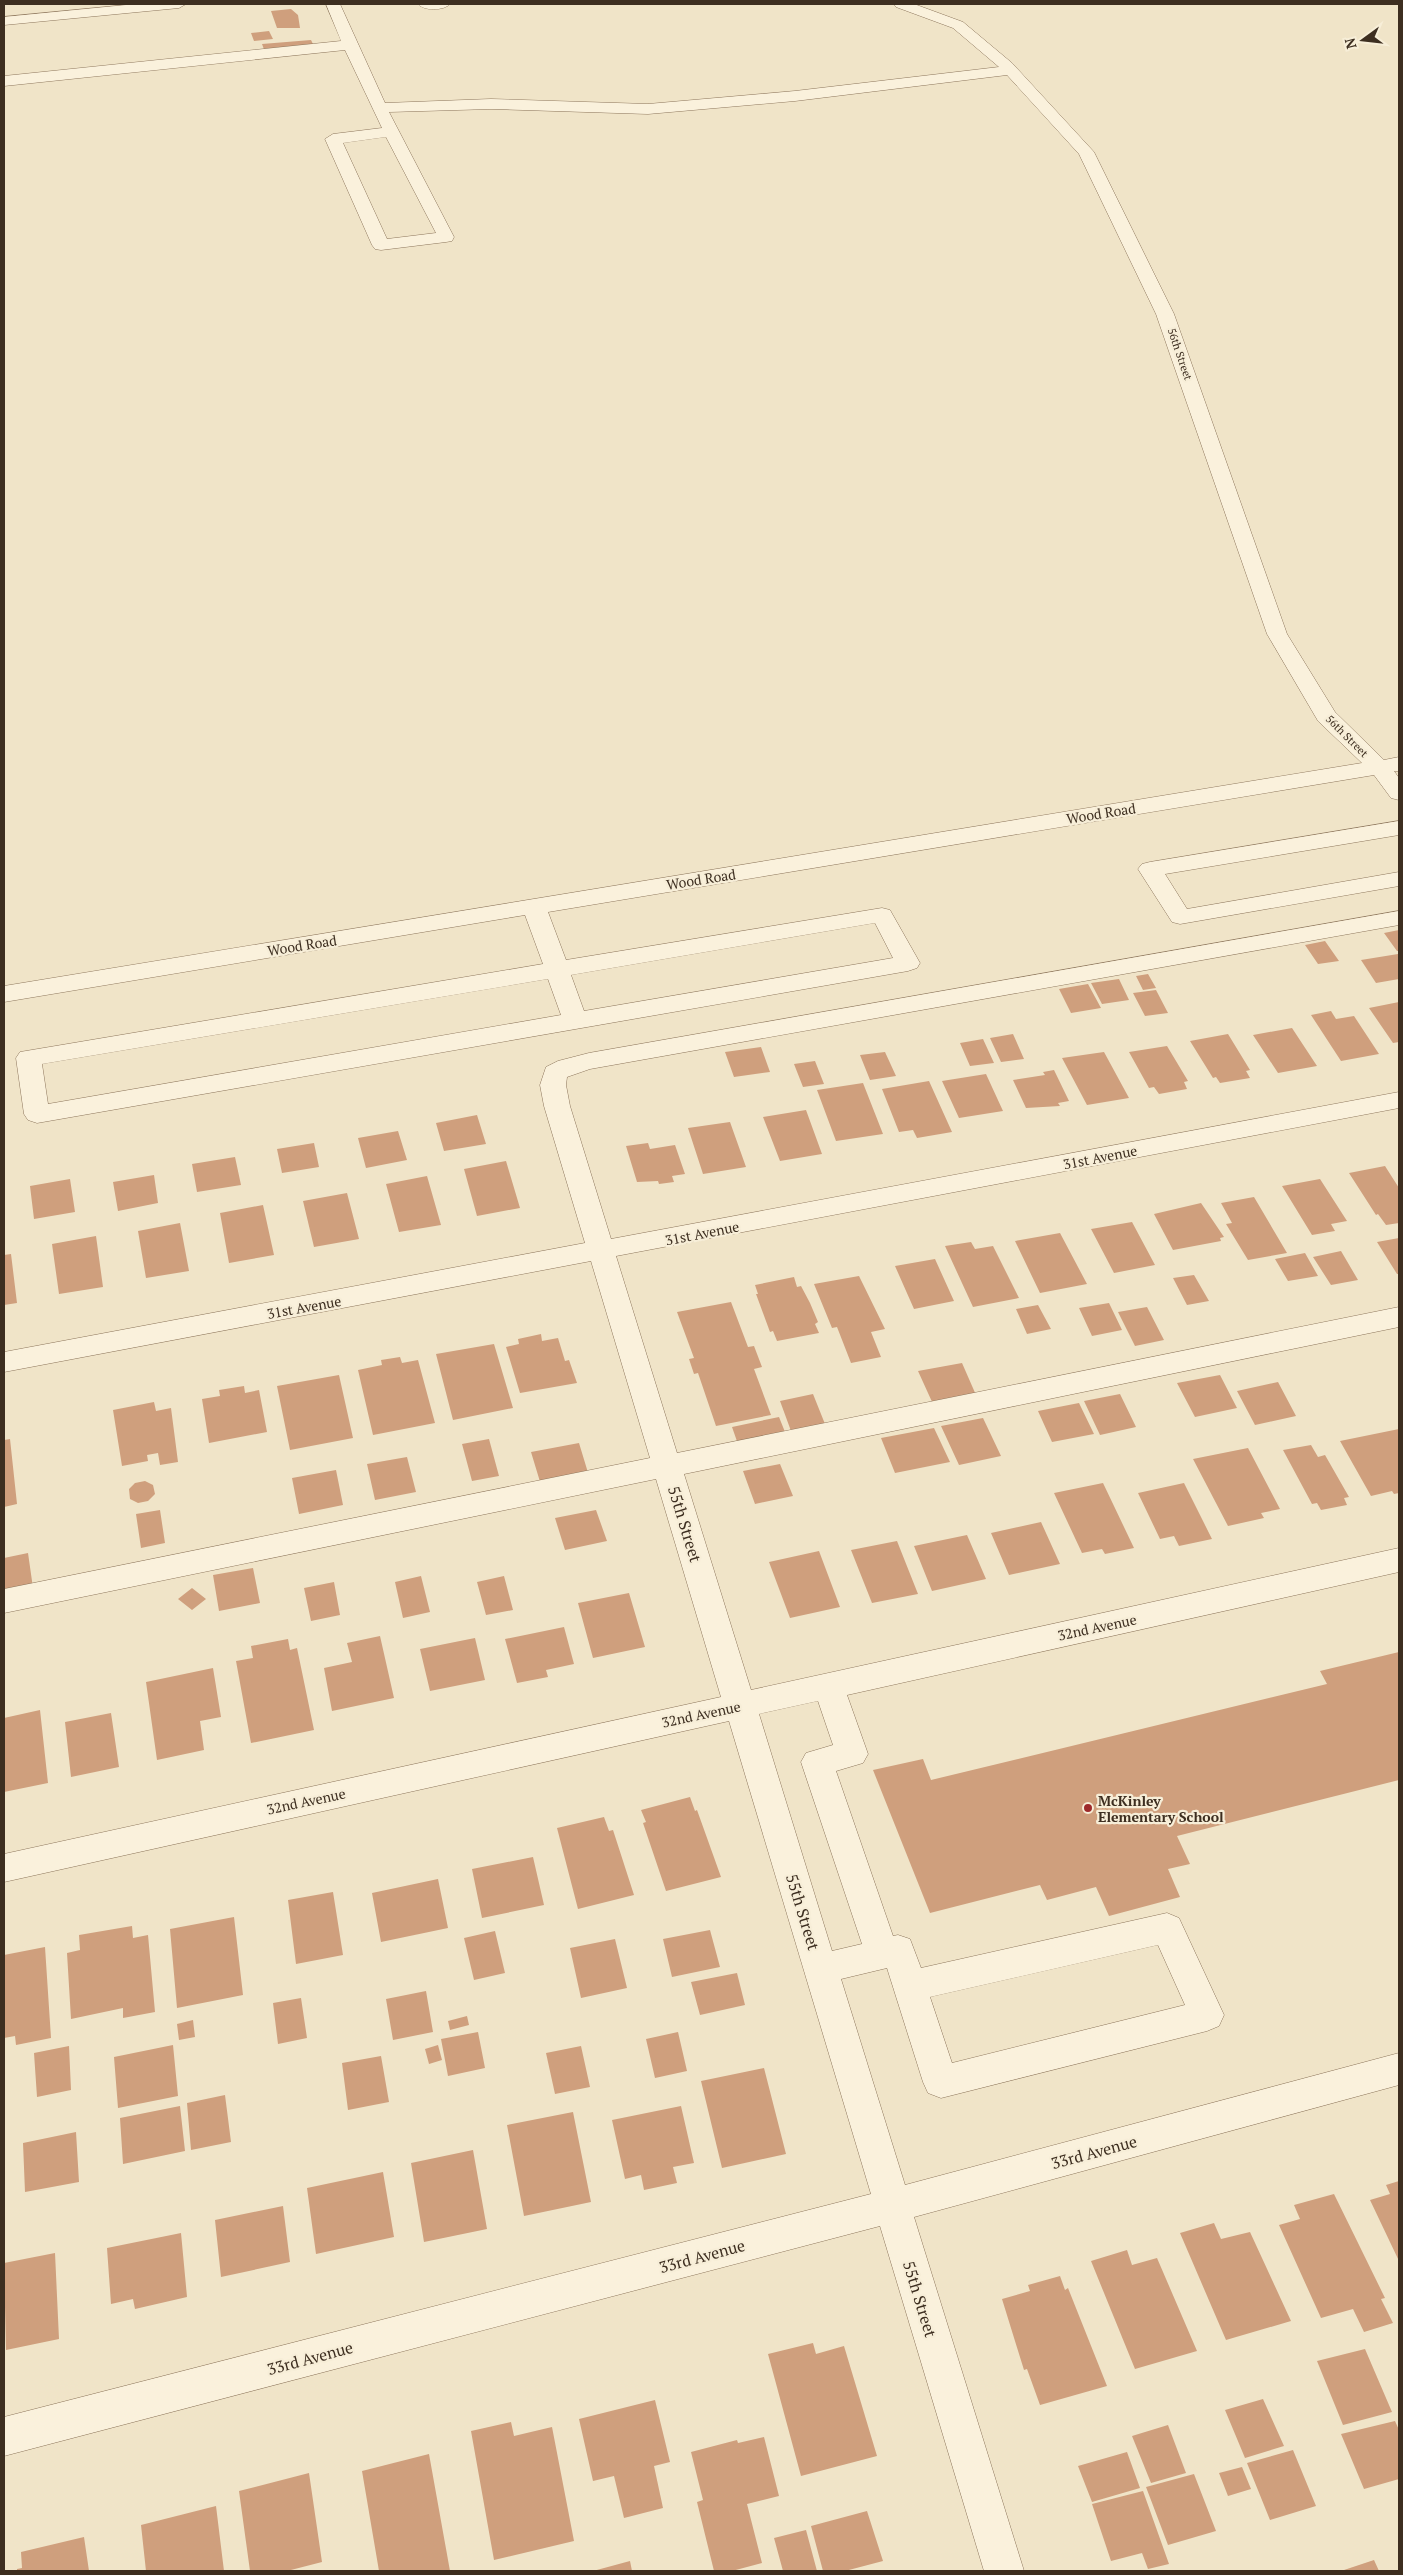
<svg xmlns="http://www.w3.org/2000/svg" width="1403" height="2575" viewBox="0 0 1403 2575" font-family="'PT Serif',serif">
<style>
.building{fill:#cf9f7d}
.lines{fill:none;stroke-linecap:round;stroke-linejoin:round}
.minor-casing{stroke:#8d765c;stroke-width:1}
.minor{fill:#faf1dc;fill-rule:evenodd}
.poi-dot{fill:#9e2a2b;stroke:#f7eed8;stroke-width:2}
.labels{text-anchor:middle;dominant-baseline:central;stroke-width:4.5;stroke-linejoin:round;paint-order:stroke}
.far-street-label{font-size:11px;fill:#3d2e20;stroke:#f7eed8}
.street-label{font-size:14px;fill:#3d2e20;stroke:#f7eed8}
.poi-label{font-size:14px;font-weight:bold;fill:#3d2e20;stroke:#f7eed8;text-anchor:start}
.near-street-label{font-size:16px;fill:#3d2e20;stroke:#f7eed8}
</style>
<rect width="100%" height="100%" fill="#f0e4c8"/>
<path class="building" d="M 291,9 L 298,15 L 300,28 L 277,28 L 271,11 Z
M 269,31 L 273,39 L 254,41 L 251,33 Z
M 311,40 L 314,46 L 265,52 L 262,44 Z
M 1399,930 L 1399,951 L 1397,951 L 1384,933 Z
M 1325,941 L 1339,961 L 1318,964 L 1305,945 Z
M 1398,954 L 1399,979 L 1376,983 L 1361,960 Z
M 1148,974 L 1156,988 L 1143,990 L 1136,976 Z
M 1119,979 L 1129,1000 L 1102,1004 L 1091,983 Z
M 1088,984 L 1101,1008 L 1071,1013 L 1059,989 Z
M 1156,990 L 1168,1013 L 1145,1016 L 1133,993 Z
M 1399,1002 L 1399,1042 L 1393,1043 L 1369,1008 Z
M 1331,1011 L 1336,1019 L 1354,1016 L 1379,1054 L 1341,1061 L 1311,1015 Z
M 1292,1028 L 1317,1066 L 1278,1073 L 1253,1035 Z
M 1013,1034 L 1024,1059 L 1001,1062 L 990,1038 Z
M 1228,1034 L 1250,1070 L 1246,1071 L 1250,1078 L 1220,1083 L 1216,1077 L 1213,1078 L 1190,1041 Z
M 983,1039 L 994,1063 L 970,1066 L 960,1043 Z
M 1167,1046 L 1188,1081 L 1184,1082 L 1187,1089 L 1159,1094 L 1154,1087 L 1149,1088 L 1129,1052 Z
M 761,1047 L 770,1072 L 734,1077 L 725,1052 Z
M 885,1052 L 896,1076 L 870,1080 L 860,1055 Z
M 1104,1052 L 1129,1098 L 1087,1105 L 1062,1058 Z
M 815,1061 L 824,1084 L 803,1087 L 794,1064 Z
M 1054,1070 L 1069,1101 L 1058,1103 L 1060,1106 L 1026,1108 L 1013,1080 L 1045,1075 L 1043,1072 Z
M 986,1074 L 1003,1111 L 959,1118 L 942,1081 Z
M 929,1081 L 952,1132 L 917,1138 L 913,1130 L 899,1132 L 882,1089 Z
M 863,1083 L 883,1134 L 836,1141 L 817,1090 Z
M 806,1110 L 822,1154 L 780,1161 L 763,1117 Z
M 477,1115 L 486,1144 L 444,1151 L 436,1123 Z
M 730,1122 L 746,1167 L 703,1174 L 688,1128 Z
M 398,1131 L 407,1160 L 366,1168 L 358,1138 Z
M 314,1143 L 319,1167 L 282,1173 L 277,1149 Z
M 648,1143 L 650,1149 L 675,1145 L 685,1174 L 672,1176 L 674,1182 L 659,1184 L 658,1181 L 637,1182 L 626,1146 Z
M 235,1157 L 241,1185 L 197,1192 L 192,1164 Z
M 506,1161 L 520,1208 L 477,1216 L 464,1169 Z
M 1385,1166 L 1399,1188 L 1399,1223 L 1386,1225 L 1378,1214 L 1376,1215 L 1349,1173 Z
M 154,1175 L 158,1203 L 118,1211 L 113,1182 Z
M 427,1176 L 441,1225 L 399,1232 L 386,1184 Z
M 70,1179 L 75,1212 L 34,1219 L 30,1186 Z
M 1320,1179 L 1347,1221 L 1331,1224 L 1335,1231 L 1312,1235 L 1282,1186 Z
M 347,1193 L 359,1239 L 314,1247 L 303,1201 Z
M 1254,1197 L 1287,1253 L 1248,1260 L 1226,1224 L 1232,1223 L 1221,1203 Z
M 1201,1203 L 1224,1237 L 1220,1238 L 1221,1241 L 1173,1250 L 1154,1214 Z
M 263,1205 L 274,1255 L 229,1263 L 220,1213 Z
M 1132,1222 L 1155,1265 L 1114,1273 L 1091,1229 Z
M 180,1223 L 189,1271 L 146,1278 L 138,1231 Z
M 1060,1233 L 1087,1284 L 1040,1293 L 1015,1241 Z
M 96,1236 L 103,1287 L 59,1294 L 52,1244 Z
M 1399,1238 L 1399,1274 L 1397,1274 L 1377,1242 Z
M 971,1242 L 975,1249 L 993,1246 L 1019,1298 L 973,1307 L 945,1246 Z
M 1341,1251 L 1358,1280 L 1331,1285 L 1313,1257 Z
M 1305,1253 L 1318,1276 L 1288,1281 L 1275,1259 Z
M 11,1254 L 17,1303 L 4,1305 L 4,1255 Z
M 935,1259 L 954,1301 L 914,1309 L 895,1266 Z
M 1194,1275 L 1209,1301 L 1187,1305 L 1173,1278 Z
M 859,1276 L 885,1329 L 871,1332 L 881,1357 L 851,1363 L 837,1327 L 832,1328 L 814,1284 Z
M 794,1277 L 797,1287 L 801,1286 L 810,1303 L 818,1322 L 815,1324 L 819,1333 L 777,1341 L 773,1331 L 770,1332 L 756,1294 L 758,1294 L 755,1285 Z
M 731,1302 L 748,1347 L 754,1346 L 762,1367 L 754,1369 L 771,1415 L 716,1426 L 698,1373 L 694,1374 L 689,1359 L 694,1358 L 677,1312 Z
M 1109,1303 L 1122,1330 L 1092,1336 L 1079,1308 Z
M 1038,1305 L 1051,1329 L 1027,1334 L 1016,1309 Z
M 1147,1307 L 1164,1340 L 1135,1346 L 1118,1312 Z
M 541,1334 L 542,1341 L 558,1338 L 565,1361 L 569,1360 L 577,1383 L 520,1393 L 506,1347 L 519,1344 L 518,1339 Z
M 494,1344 L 513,1408 L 453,1420 L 436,1354 Z
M 400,1357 L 402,1363 L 418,1360 L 435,1423 L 373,1435 L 358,1370 L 382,1365 L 381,1360 Z
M 962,1363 L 976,1395 L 933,1404 L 918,1371 Z
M 339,1375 L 353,1438 L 290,1450 L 277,1386 Z
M 1220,1375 L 1237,1408 L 1195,1417 L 1177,1383 Z
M 1278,1382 L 1296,1416 L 1255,1425 L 1237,1391 Z
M 244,1386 L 245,1393 L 259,1390 L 267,1432 L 209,1443 L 202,1399 L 220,1396 L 219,1390 Z
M 813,1394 L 825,1424 L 791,1431 L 780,1401 Z
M 1120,1394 L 1136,1427 L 1100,1435 L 1084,1401 Z
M 154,1402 L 156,1411 L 171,1408 L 178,1462 L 160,1465 L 158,1453 L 147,1455 L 148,1461 L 122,1466 L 113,1410 Z
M 1079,1403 L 1094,1434 L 1052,1442 L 1038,1411 Z
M 779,1417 L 787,1437 L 739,1447 L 732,1427 Z
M 983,1418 L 1001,1456 L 959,1465 L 941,1426 Z
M 934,1428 L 950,1462 L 895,1473 L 881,1438 Z
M 1399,1429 L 1399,1493 L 1394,1494 L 1392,1491 L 1371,1496 L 1340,1441 Z
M 10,1439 L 17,1504 L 4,1507 L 4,1440 Z
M 489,1439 L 499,1476 L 472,1481 L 462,1444 Z
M 579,1443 L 589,1476 L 541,1485 L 531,1452 Z
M 1311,1445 L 1318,1457 L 1325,1455 L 1349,1497 L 1344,1498 L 1347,1505 L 1321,1510 L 1317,1503 L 1312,1504 L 1283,1450 Z
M 1248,1448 L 1280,1509 L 1261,1513 L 1264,1518 L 1228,1526 L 1193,1459 Z
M 407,1457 L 416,1492 L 375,1500 L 367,1464 Z
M 780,1464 L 793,1496 L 755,1504 L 743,1471 Z
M 336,1470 L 343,1505 L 299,1514 L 292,1478 Z
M 145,1481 L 153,1485 L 155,1494 L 148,1501 L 138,1503 L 130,1499 L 129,1489 L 135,1483 Z
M 1103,1483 L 1134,1548 L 1105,1554 L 1102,1549 L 1082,1553 L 1054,1493 Z
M 1184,1483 L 1212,1539 L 1179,1546 L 1174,1536 L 1160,1539 L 1138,1493 Z
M 160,1510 L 165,1543 L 141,1548 L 136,1514 Z
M 596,1510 L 607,1541 L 565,1550 L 555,1518 Z
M 1041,1522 L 1060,1564 L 1009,1575 L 991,1533 Z
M 967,1535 L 986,1579 L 932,1591 L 914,1546 Z
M 897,1541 L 918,1594 L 872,1603 L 851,1550 Z
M 819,1551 L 840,1607 L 790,1618 L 769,1562 Z
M 28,1553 L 33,1588 L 4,1594 L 4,1558 Z
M 253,1568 L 260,1603 L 219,1611 L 213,1575 Z
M 421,1576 L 430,1612 L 403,1618 L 395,1582 Z
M 504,1576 L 513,1610 L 486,1615 L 477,1582 Z
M 334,1582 L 340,1615 L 311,1621 L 304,1588 Z
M 192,1588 L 206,1599 L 192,1610 L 178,1599 Z
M 629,1593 L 645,1647 L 593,1658 L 578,1603 Z
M 564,1627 L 574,1664 L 546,1670 L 548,1677 L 517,1683 L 505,1639 Z
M 380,1636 L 394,1698 L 332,1711 L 324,1668 L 352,1662 L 347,1643 Z
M 475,1638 L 485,1680 L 430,1691 L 420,1649 Z
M 288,1639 L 290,1650 L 297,1648 L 314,1730 L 251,1743 L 236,1661 L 253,1658 L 251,1646 Z
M 1399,1652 L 1399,1780 L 1177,1836 L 1190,1864 L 1168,1869 L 1180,1897 L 1109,1916 L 1096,1887 L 1047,1900 L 1040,1885 L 930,1913 L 873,1770 L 923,1759 L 931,1780 L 1327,1684 L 1320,1671 Z
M 213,1668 L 221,1717 L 200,1721 L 204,1750 L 157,1760 L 146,1682 Z
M 40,1710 L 48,1783 L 4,1792 L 4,1718 Z
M 111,1713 L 119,1767 L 71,1777 L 65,1722 Z
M 690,1797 L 695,1811 L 697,1810 L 721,1877 L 666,1891 L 643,1823 L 646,1822 L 641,1810 Z
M 604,1817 L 609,1831 L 613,1830 L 634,1895 L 578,1909 L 557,1828 Z
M 533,1857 L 544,1905 L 482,1918 L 472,1869 Z
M 438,1879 L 448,1928 L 381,1942 L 372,1893 Z
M 333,1892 L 343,1955 L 296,1964 L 288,1900 Z
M 234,1917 L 243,1995 L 177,2008 L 170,1929 Z
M 132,1926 L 133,1938 L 148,1935 L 155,2012 L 123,2018 L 123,2008 L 71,2019 L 67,1953 L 80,1950 L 79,1935 Z
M 710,1930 L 720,1967 L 672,1977 L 663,1939 Z
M 495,1931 L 505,1973 L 474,1980 L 464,1938 Z
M 615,1939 L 627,1988 L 581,1998 L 570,1948 Z
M 45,1947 L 51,2038 L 16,2045 L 15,2036 L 4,2038 L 4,1955 Z
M 737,1973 L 745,2005 L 700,2015 L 691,1982 Z
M 426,1991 L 433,2032 L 393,2040 L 386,1999 Z
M 301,1998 L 307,2038 L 278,2044 L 273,2003 Z
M 467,2016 L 469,2025 L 450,2030 L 448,2021 Z
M 193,2020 L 195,2037 L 179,2040 L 177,2024 Z
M 478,2032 L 485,2068 L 448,2076 L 441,2039 Z
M 678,2032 L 687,2071 L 655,2078 L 646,2039 Z
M 173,2045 L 178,2096 L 118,2108 L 114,2057 Z
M 438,2045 L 442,2060 L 429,2064 L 425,2049 Z
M 69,2046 L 71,2090 L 37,2097 L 34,2053 Z
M 581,2046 L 590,2087 L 555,2094 L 546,2053 Z
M 381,2056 L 389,2102 L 348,2110 L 342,2063 Z
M 764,2068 L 786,2154 L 722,2168 L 701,2081 Z
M 225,2095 L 231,2142 L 191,2150 L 187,2103 Z
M 180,2106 L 185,2151 L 123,2164 L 120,2118 Z
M 681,2106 L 694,2163 L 673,2167 L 677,2183 L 644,2190 L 641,2175 L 625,2179 L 612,2120 Z
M 573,2112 L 591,2202 L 524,2216 L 507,2125 Z
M 76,2132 L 79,2182 L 25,2192 L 23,2143 Z
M 473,2150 L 487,2229 L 424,2242 L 411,2163 Z
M 383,2172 L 394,2237 L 316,2254 L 307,2188 Z
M 1399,2181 L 1399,2261 L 1370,2200 L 1390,2194 L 1386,2185 Z
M 1334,2194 L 1385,2298 L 1381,2299 L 1393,2323 L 1364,2332 L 1353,2309 L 1321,2318 L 1279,2225 L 1300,2219 L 1294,2205 Z
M 283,2206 L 290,2262 L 221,2277 L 215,2220 Z
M 1214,2223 L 1221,2239 L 1250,2232 L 1291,2321 L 1226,2340 L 1180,2233 Z
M 181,2233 L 187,2297 L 135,2309 L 133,2299 L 111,2304 L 107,2248 Z
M 1127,2250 L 1132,2265 L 1157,2258 L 1197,2351 L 1135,2369 L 1091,2261 Z
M 55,2253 L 59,2339 L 6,2350 L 4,2263 Z
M 1060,2276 L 1065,2290 L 1068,2288 L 1107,2386 L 1040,2405 L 1027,2369 L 1024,2370 L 1002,2299 L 1030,2291 L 1028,2285 Z
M 813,2343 L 816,2354 L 844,2346 L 877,2456 L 801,2476 L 768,2354 Z
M 1365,2349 L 1392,2412 L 1343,2425 L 1317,2361 Z
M 1263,2399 L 1284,2446 L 1245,2458 L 1225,2410 Z
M 655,2400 L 670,2462 L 654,2466 L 663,2508 L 624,2518 L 614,2476 L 593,2481 L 579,2419 Z
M 1395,2421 L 1399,2430 L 1399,2479 L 1364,2489 L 1341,2434 Z
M 511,2422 L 514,2436 L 552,2427 L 574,2541 L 494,2560 L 471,2431 Z
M 1168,2425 L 1186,2473 L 1151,2483 L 1132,2436 Z
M 764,2437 L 779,2496 L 747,2504 L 762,2563 L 732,2571 L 714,2571 L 697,2502 L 703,2500 L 691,2452 L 737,2440 L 738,2443 Z
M 1293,2450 L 1316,2506 L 1270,2520 L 1247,2463 Z
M 1127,2452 L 1140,2488 L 1092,2502 L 1078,2466 Z
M 429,2454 L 450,2571 L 379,2571 L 362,2471 Z
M 1242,2467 L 1251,2489 L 1228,2496 L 1219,2473 Z
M 309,2473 L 322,2562 L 287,2571 L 250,2571 L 239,2491 Z
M 1194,2474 L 1216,2531 L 1168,2545 L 1146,2487 Z
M 1143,2491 L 1169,2564 L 1148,2569 L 1142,2553 L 1111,2561 L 1092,2504 Z
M 216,2506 L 224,2571 L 146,2571 L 141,2525 Z
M 867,2511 L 883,2561 L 845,2571 L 823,2571 L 811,2526 Z
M 806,2530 L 817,2571 L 783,2571 L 774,2538 Z
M 84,2537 L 89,2571 L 17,2571 L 17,2569 L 22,2568 L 21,2552 Z
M 1374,2560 L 1379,2571 L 1341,2571 Z
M 630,2561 L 632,2571 L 593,2571 Z"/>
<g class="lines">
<defs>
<path id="minor" d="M 136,4 L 186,4 L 179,8 L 4,25 L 4,17 Z
M 326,4 L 340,4 L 385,103 L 491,99 L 648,104 L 795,91 L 999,67 L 953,28 L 896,7 L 894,4 L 914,4 L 963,22 L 1012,63 L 1094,152 L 1174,314 L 1287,634 L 1335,712 L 1384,760 L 1399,757 L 1399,771 L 1394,771 L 1399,778 L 1399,800 L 1391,798 L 1374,775 L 548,912 L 566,960 L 882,908 L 890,910 L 920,963 L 917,968 L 908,971 L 37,1123 L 28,1120 L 24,1114 L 16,1058 L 20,1052 L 543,964 L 525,915 L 4,1002 L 4,986 L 1362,763 L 1318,721 L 1267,634 L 1156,314 L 1079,154 L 1007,75 L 795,101 L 648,114 L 491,109 L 389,112 L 454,237 L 452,241 L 446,242 L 381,250 L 375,249 L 372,245 L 325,139 L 333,134 L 382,128 L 345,50 L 4,86 L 4,76 L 341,41 ZM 386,137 L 436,233 L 387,239 L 343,143 ZM 875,923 L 893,958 L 584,1011 L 571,975 ZM 548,979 L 561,1015 L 48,1104 L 42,1064 Z
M 418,4 L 450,4 C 444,11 423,11 418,4 Z
M 1399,821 L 1399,835 L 1165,874 L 1187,909 L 1399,872 L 1399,886 L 1180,924 L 1172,922 L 1138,869 L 1142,864 L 1150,862 Z
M 1399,911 L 1399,925 L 590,1069 L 567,1077 L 566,1085 L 570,1106 L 611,1239 L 1399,1092 L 1399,1108 L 616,1256 L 677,1453 L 1399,1307 L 1399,1327 L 684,1474 L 751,1690 L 1399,1548 L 1399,1572 L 847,1695 L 868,1754 L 863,1763 L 836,1771 L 893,1936 L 898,1935 L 910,1939 L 921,1968 L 1167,1913 L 1179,1918 L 1224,2015 L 1219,2026 L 1207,2031 L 941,2098 L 928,2093 L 923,2082 L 887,1968 L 841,1979 L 905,2185 L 1399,2053 L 1399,2085 L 914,2217 L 1024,2571 L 984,2571 L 880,2226 L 4,2456 L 4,2417 L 871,2194 L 729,1721 L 4,1882 L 4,1854 L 721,1697 L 656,1479 L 4,1613 L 4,1589 L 650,1458 L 591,1261 L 4,1372 L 4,1352 L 585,1243 L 544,1106 L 540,1085 L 546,1067 L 558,1061 L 589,1053 ZM 818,1701 L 833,1745 L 806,1753 L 801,1762 L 862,1944 L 832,1951 L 759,1714 ZM 1158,1945 L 1185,2005 L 952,2063 L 930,1997 Z"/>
</defs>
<use href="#minor" class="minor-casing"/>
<use href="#minor" class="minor"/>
</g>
<circle class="poi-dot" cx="1088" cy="1808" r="5"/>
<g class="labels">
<g class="far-street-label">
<text transform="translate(1180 354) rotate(71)">56th Street</text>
<text transform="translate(1347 736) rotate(45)">56th Street</text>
</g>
<g class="street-label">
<text transform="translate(1101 813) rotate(-9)">Wood Road</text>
<text transform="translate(701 879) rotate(-9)">Wood Road</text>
<text transform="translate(302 945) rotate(-9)">Wood Road</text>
<text transform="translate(1100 1157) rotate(-11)">31st Avenue</text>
<text transform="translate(702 1233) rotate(-11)">31st Avenue</text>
<text transform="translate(304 1307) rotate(-10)">31st Avenue</text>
<text transform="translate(1097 1627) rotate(-12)">32nd Avenue</text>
<text transform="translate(701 1714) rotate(-12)">32nd Avenue</text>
<text transform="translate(306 1801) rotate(-12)">32nd Avenue</text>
</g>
<g class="poi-label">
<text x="1098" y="1800">McKinley<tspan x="1098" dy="16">Elementary School</tspan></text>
</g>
<g class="near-street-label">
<text transform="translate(685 1524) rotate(73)">55th Street</text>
<text transform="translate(803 1912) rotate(73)">55th Street</text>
<text transform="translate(1094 2152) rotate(-15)">33rd Avenue</text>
<text transform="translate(702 2256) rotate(-15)">33rd Avenue</text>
<text transform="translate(920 2299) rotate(73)">55th Street</text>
<text transform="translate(310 2358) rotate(-15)">33rd Avenue</text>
</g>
</g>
<rect width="1403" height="2575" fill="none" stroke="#3d2e20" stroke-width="10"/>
<g transform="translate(1363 40) rotate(255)" stroke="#f7eed8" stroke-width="4" paint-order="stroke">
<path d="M0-4L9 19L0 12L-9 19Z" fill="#3d2e20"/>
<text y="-8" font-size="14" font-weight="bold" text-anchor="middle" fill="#3d2e20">N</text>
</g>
</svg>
